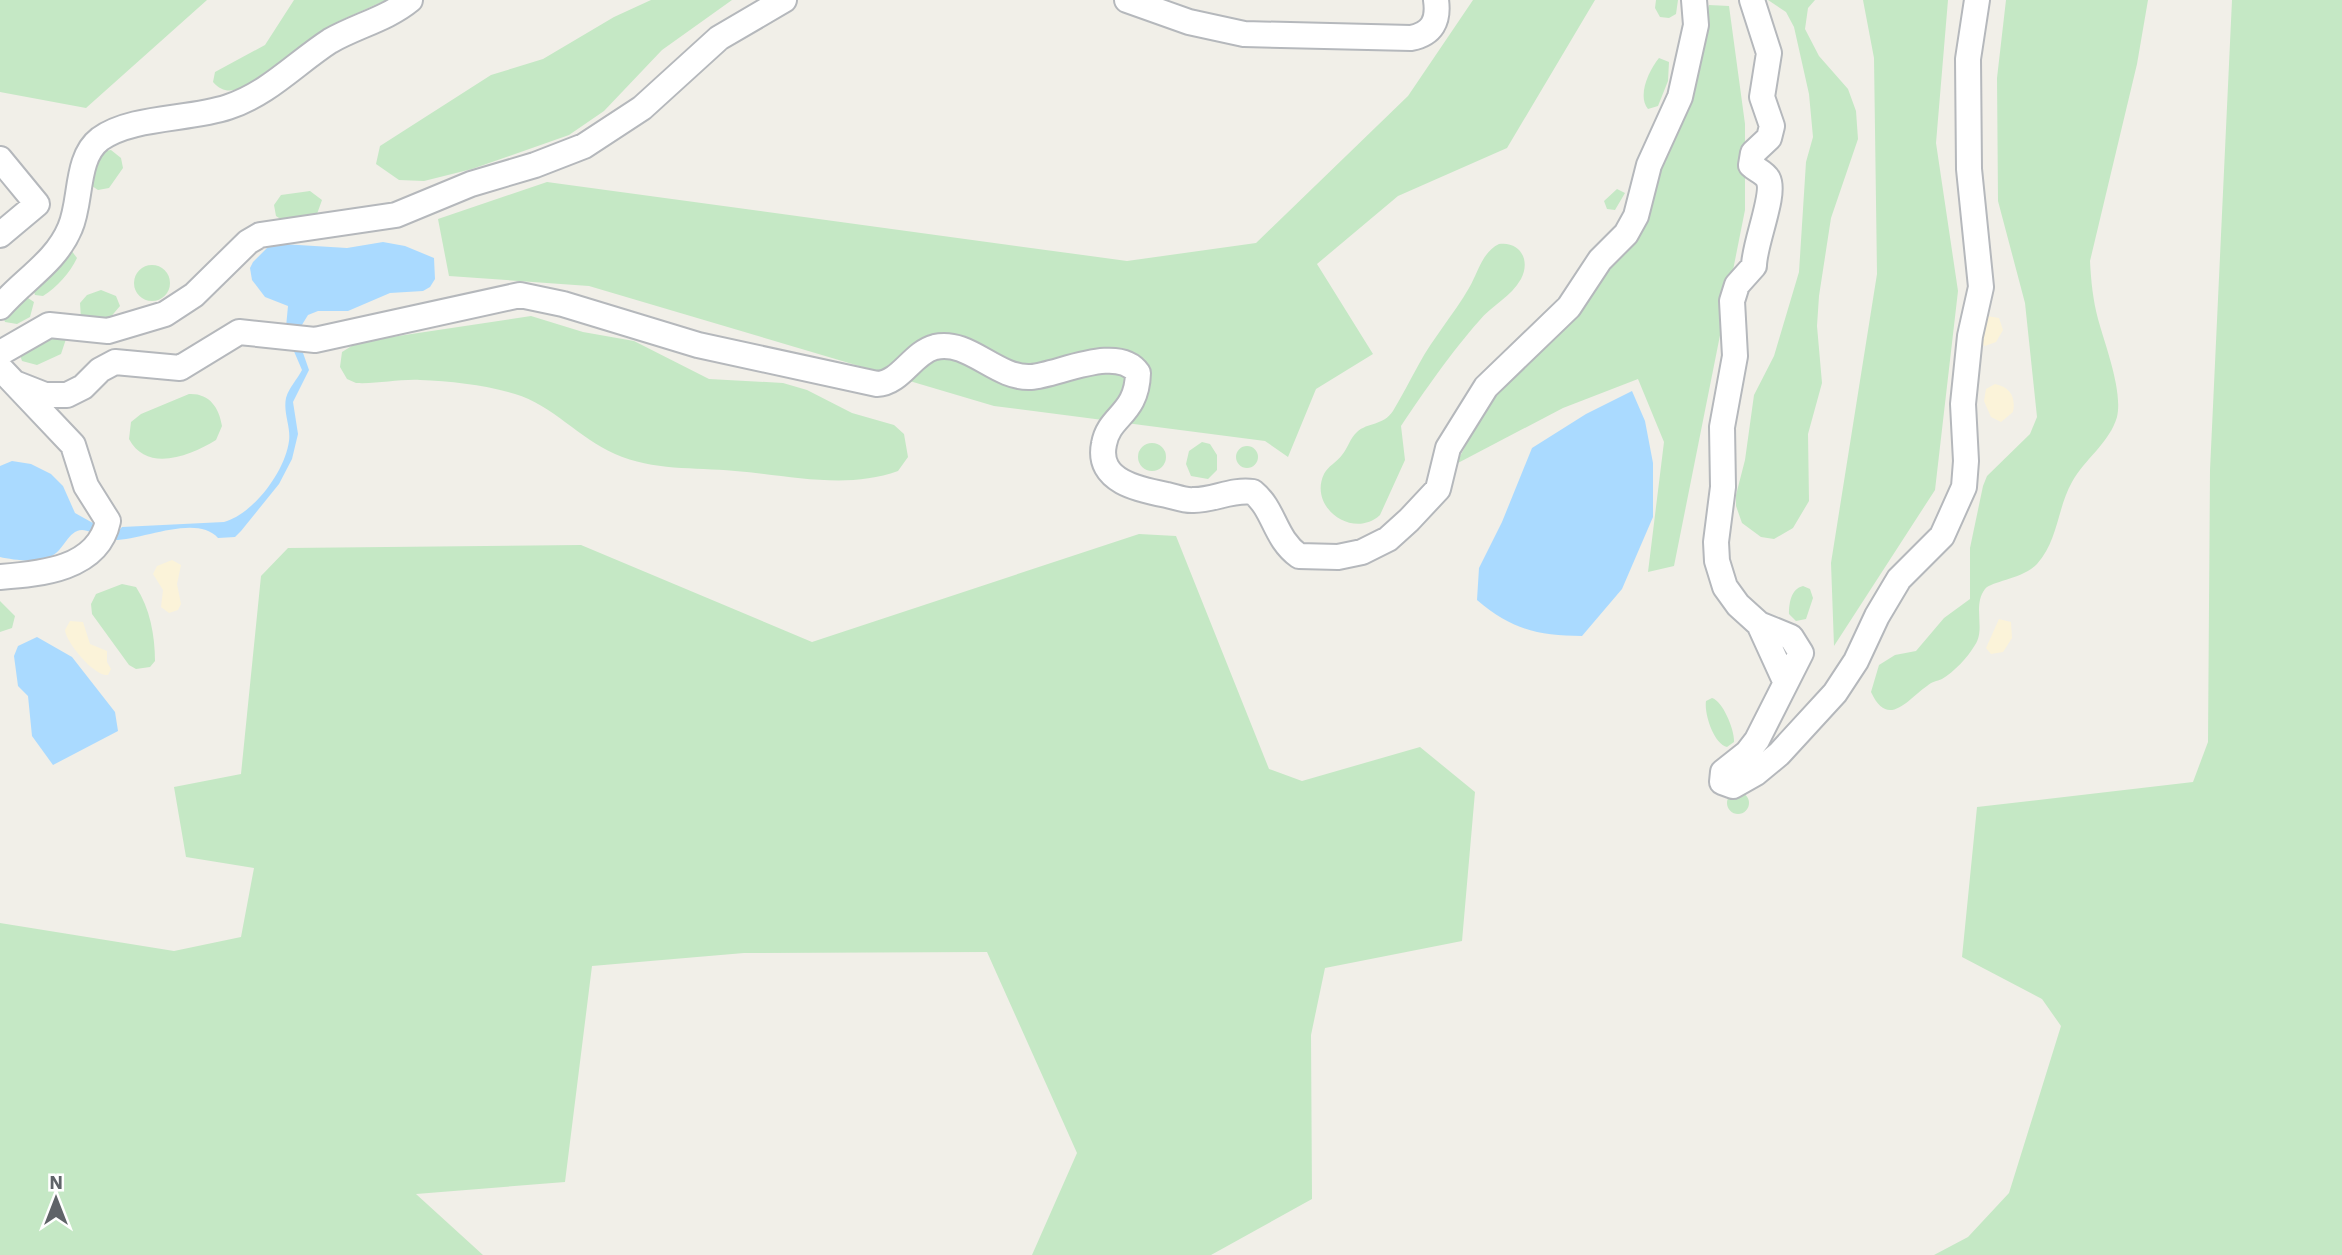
<svg xmlns="http://www.w3.org/2000/svg" width="2342" height="1255" viewBox="0 0 2342 1255" font-family="'IBM Plex Sans',sans-serif">
<style>
.green{fill:#c5e8c5}
.sand{fill:#fbf3d9}
.water{fill:#aadaff}
.lines{fill:none;stroke-linecap:round;stroke-linejoin:round}
.minor-casing{stroke:#b5b8bc;stroke-width:28}
.minor{stroke:#fff;stroke-width:24}
</style>
<rect width="100%" height="100%" fill="#f1efe8"/>
<path class="green" d="M 0,0 L 207,0 L 86,108 L 0,92 Z
M 294,0 L 386,0 L 337,22 L 244,87 C 231,92 223,93 213,82 L 215,72 L 265,45 Z
M 651,0 L 732,0 L 662,50 L 604,111 L 569,135 L 472,169 L 424,181 L 399,180 L 376,164 L 380,146 L 491,75 L 543,59 L 614,17 Z
M 1473,0 L 1595,0 L 1507,148 L 1398,196 L 1317,264 L 1373,354 L 1316,389 L 1288,457 L 1265,441 L 994,406 L 589,286 L 449,276 L 438,219 L 547,182 L 1127,261 L 1256,243 L 1408,96 Z
M 1656,0 L 1678,0 L 1676,14 L 1669,18 L 1660,17 L 1655,8 Z
M 1768,0 L 1815,0 L 1808,8 L 1805,29 L 1819,56 L 1848,89 L 1856,111 L 1858,139 L 1831,218 L 1819,296 L 1817,326 L 1822,383 L 1808,434 L 1809,501 L 1793,528 L 1774,539 L 1761,537 L 1742,523 L 1736,506 L 1736,495 L 1745,460 L 1754,395 L 1774,356 L 1799,272 L 1806,162 L 1813,137 L 1809,94 L 1794,27 L 1786,12 Z
M 1863,0 L 1948,0 L 1936,143 L 1958,291 L 1935,490 L 1834,646 L 1831,563 L 1877,274 L 1874,58 Z
M 2006,0 L 2148,0 L 2137,64 L 2090,261 C 2091,281 2093,300 2098,319 C 2105,345 2123,391 2117,417 C 2110,442 2084,460 2072,482 C 2057,509 2058,541 2037,564 C 2023,579 1992,581 1985,589 C 1972,606 1986,629 1975,645 C 1968,657 1954,672 1942,679 C 1937,681 1931,682 1927,686 C 1907,700 1888,729 1871,692 L 1879,665 L 1895,655 L 1916,651 L 1944,618 L 1970,599 L 1970,548 L 1983,486 L 1987,476 L 2030,434 L 2037,417 L 2025,303 L 1998,201 L 1997,78 Z
M 2232,0 L 2342,0 L 2342,1255 L 1934,1255 L 1968,1237 L 2009,1193 L 2061,1026 L 2042,999 L 1962,957 L 1977,807 L 2193,782 L 2208,742 L 2210,470 Z
M 1709,5 L 1729,6 L 1745,124 L 1745,210 L 1674,566 L 1648,572 L 1664,442 L 1638,379 L 1563,408 L 1456,464 L 1491,397 L 1585,303 L 1648,216 Z
M 1659,58 L 1669,62 L 1668,81 L 1658,106 L 1648,109 C 1637,96 1649,70 1659,58 Z
M 111,150 L 121,158 L 123,168 L 109,188 L 98,190 L 92,186 L 88,168 L 104,151 Z
M 1617,189 L 1625,193 L 1615,210 L 1607,209 L 1604,201 Z
M 310,191 L 322,200 L 317,214 L 282,220 L 276,216 L 274,205 L 281,195 Z
M 1499,244 C 1520,241 1531,260 1521,279 C 1511,297 1492,305 1479,321 C 1453,350 1423,393 1401,426 L 1405,460 L 1380,515 C 1353,540 1308,507 1324,474 C 1328,466 1337,462 1342,455 C 1348,448 1350,438 1357,432 C 1368,422 1383,426 1393,411 C 1402,396 1410,380 1419,364 C 1433,338 1454,314 1469,288 C 1478,273 1482,252 1499,244 Z
M 71,250 L 77,258 C 70,273 57,287 43,296 L 35,295 L 33,289 Z
M134 283a18 18 0 1 1 36 0a18 18 0 1 1-36 0Z
M 101,290 L 116,296 L 120,306 L 109,319 L 81,319 L 80,303 L 87,295 Z
M 25,296 L 34,302 L 30,317 L 17,324 L 5,322 L 3,317 Z
M 531,316 L 583,332 L 634,341 L 709,379 L 783,383 L 807,390 L 852,413 L 894,425 L 904,434 L 908,457 L 898,471 C 845,490 790,475 735,471 C 693,467 654,471 615,454 C 579,438 552,405 515,394 C 485,385 451,381 420,380 C 399,379 378,384 356,383 L 347,379 L 340,367 L 342,352 L 358,342 Z
M 49,331 L 66,339 L 61,354 L 37,365 L 22,361 L 20,355 Z
M 189,394 C 209,393 219,407 222,426 L 216,440 C 190,456 147,473 129,439 L 131,422 L 141,414 Z
M 1202,442 L 1210,444 L 1217,455 L 1217,470 L 1208,479 L 1191,476 L 1186,464 L 1189,451 Z
M1138 457a14 14 0 1 1 28 0a14 14 0 1 1-28 0Z
M1236 457a11 11 0 1 1 22 0a11 11 0 1 1-22 0Z
M 1139,534 L 1176,536 L 1269,769 L 1302,781 L 1420,747 L 1475,792 L 1462,941 L 1325,968 L 1311,1035 L 1312,1199 L 1211,1255 L 1032,1255 L 1077,1153 L 987,952 L 744,953 L 592,966 L 565,1182 L 416,1194 L 483,1255 L 0,1255 L 0,923 L 174,951 L 241,937 L 254,868 L 186,857 L 174,787 L 241,774 L 261,576 L 288,548 L 581,545 L 812,642 Z
M 122,584 L 136,587 C 150,608 155,636 155,661 L 150,667 L 136,669 L 129,665 L 92,614 L 91,604 L 96,594 Z
M 1803,586 L 1810,589 L 1813,598 L 1806,619 L 1796,621 L 1789,614 C 1789,603 1791,589 1803,586 Z
M 0,601 L 15,616 L 12,628 L 0,632 Z
M 1712,698 C 1723,701 1735,731 1734,742 L 1727,747 C 1714,744 1704,714 1706,701 Z
M1727 803a11 11 0 1 1 22 0a11 11 0 1 1-22 0Z"/>
<path class="sand" d="M 1987,316 L 1999,318 L 2003,330 L 1996,342 L 1985,346 L 1979,342 Z
M 1995,384 C 2010,387 2016,397 2013,412 L 2001,422 L 1991,417 L 1984,401 L 1986,389 Z
M 172,560 L 181,565 L 177,584 L 181,604 L 178,610 L 169,613 L 161,607 L 163,590 L 153,574 L 157,566 Z
M 1999,619 L 2011,622 L 2012,638 L 2003,652 L 1991,654 L 1986,648 Z
M 70,621 L 83,622 L 90,644 L 107,651 L 107,662 L 111,669 L 108,675 C 95,677 66,643 65,630 Z"/>
<path class="water" d="M 383,242 L 405,246 L 434,258 L 435,279 L 430,287 L 423,291 L 390,293 L 348,311 L 318,311 L 308,315 L 297,333 L 286,327 L 288,306 L 265,297 L 252,280 L 250,268 L 253,262 L 268,247 L 282,244 L 347,248 Z
M 293,349 L 302,350 L 309,370 L 293,402 L 298,434 L 292,459 L 279,484 L 241,531 L 235,537 L 218,538 C 196,513 139,542 111,540 L 122,527 L 224,522 C 253,514 285,472 289,441 C 291,427 283,413 286,398 C 289,387 297,380 302,370 Z
M 1632,391 L 1645,421 L 1653,463 L 1653,517 L 1622,589 L 1582,636 C 1538,636 1511,629 1477,600 L 1479,568 L 1502,522 L 1532,448 L 1586,414 Z
M 12,461 L 31,464 L 51,474 L 63,486 L 75,513 L 100,527 L 92,533 C 69,521 67,550 50,557 C 37,563 13,560 0,557 L 0,466 Z
M 37,637 L 72,657 L 115,712 L 118,731 L 53,765 L 32,736 L 28,696 L 18,686 L 14,656 L 18,646 Z"/>
<g class="lines">
<defs>
<path id="minor" d="M 1127,0 L 1189,22 L 1244,34 L 1411,38 C 1432,34 1439,21 1436,0
M 1752,0 L 1769,53 L 1762,97 L 1772,126 L 1769,138 L 1753,153 L 1751,165 C 1756,170 1764,172 1768,179 C 1776,194 1754,244 1754,266 L 1737,285 L 1732,301 L 1735,356 L 1722,427 L 1723,487 L 1716,542 L 1717,561 L 1725,587 L 1738,605 L 1759,624 L 1791,637 L 1801,653 L 1757,740 L 1747,753 L 1723,772 L 1722,782 L 1733,786 L 1756,773 L 1779,754 L 1835,693 L 1856,661 L 1877,616 L 1899,579 L 1942,536 L 1964,487 L 1966,461 L 1963,404 L 1970,336 L 1981,287 L 1969,169 L 1968,59 L 1977,0
M 0,159 L 37,204 L 0,235
M 0,307 C 23,280 56,262 70,228 C 82,201 75,158 100,139 C 132,116 190,120 228,107 C 268,94 296,63 330,41 C 356,26 387,19 410,0
M 0,353 L 49,325 L 108,331 L 165,314 L 194,295 L 248,242 L 260,235 L 396,215 L 471,184 L 535,165 L 584,146 L 642,108 L 719,38 L 784,0
M 0,368 L 73,445 L 86,486 L 108,521 C 98,569 41,574 0,577
M 17,384 L 45,395 L 67,395 L 83,387 L 100,370 L 115,362 L 180,368 L 239,332 L 315,340 L 520,295 L 563,304 L 698,345 L 877,384 C 901,383 912,353 935,347 C 969,339 996,379 1031,377 C 1058,375 1118,344 1138,373 C 1137,415 1109,415 1104,444 C 1096,482 1141,490 1167,495 C 1176,497 1185,501 1194,500 C 1214,500 1232,489 1253,492 C 1275,510 1274,538 1299,556 L 1338,557 L 1362,552 L 1388,539 L 1409,520 L 1438,489 L 1448,448 L 1486,387 L 1569,307 L 1600,260 L 1626,234 L 1636,216 L 1649,165 L 1680,97 L 1696,25 L 1694,0
M 1759,624 L 1785,681"/>
</defs>
<use href="#minor" class="minor-casing"/>
<use href="#minor" class="minor"/>
</g>
<g transform="translate(56 1199)" stroke="#ffffff" stroke-width="5" paint-order="stroke">
<path d="M0-5L12 26L0 18L-12 26Z" fill="#5f6368"/>
<text y="-10" font-size="19" font-weight="bold" text-anchor="middle" fill="#5f6368">N</text>
</g>
</svg>
